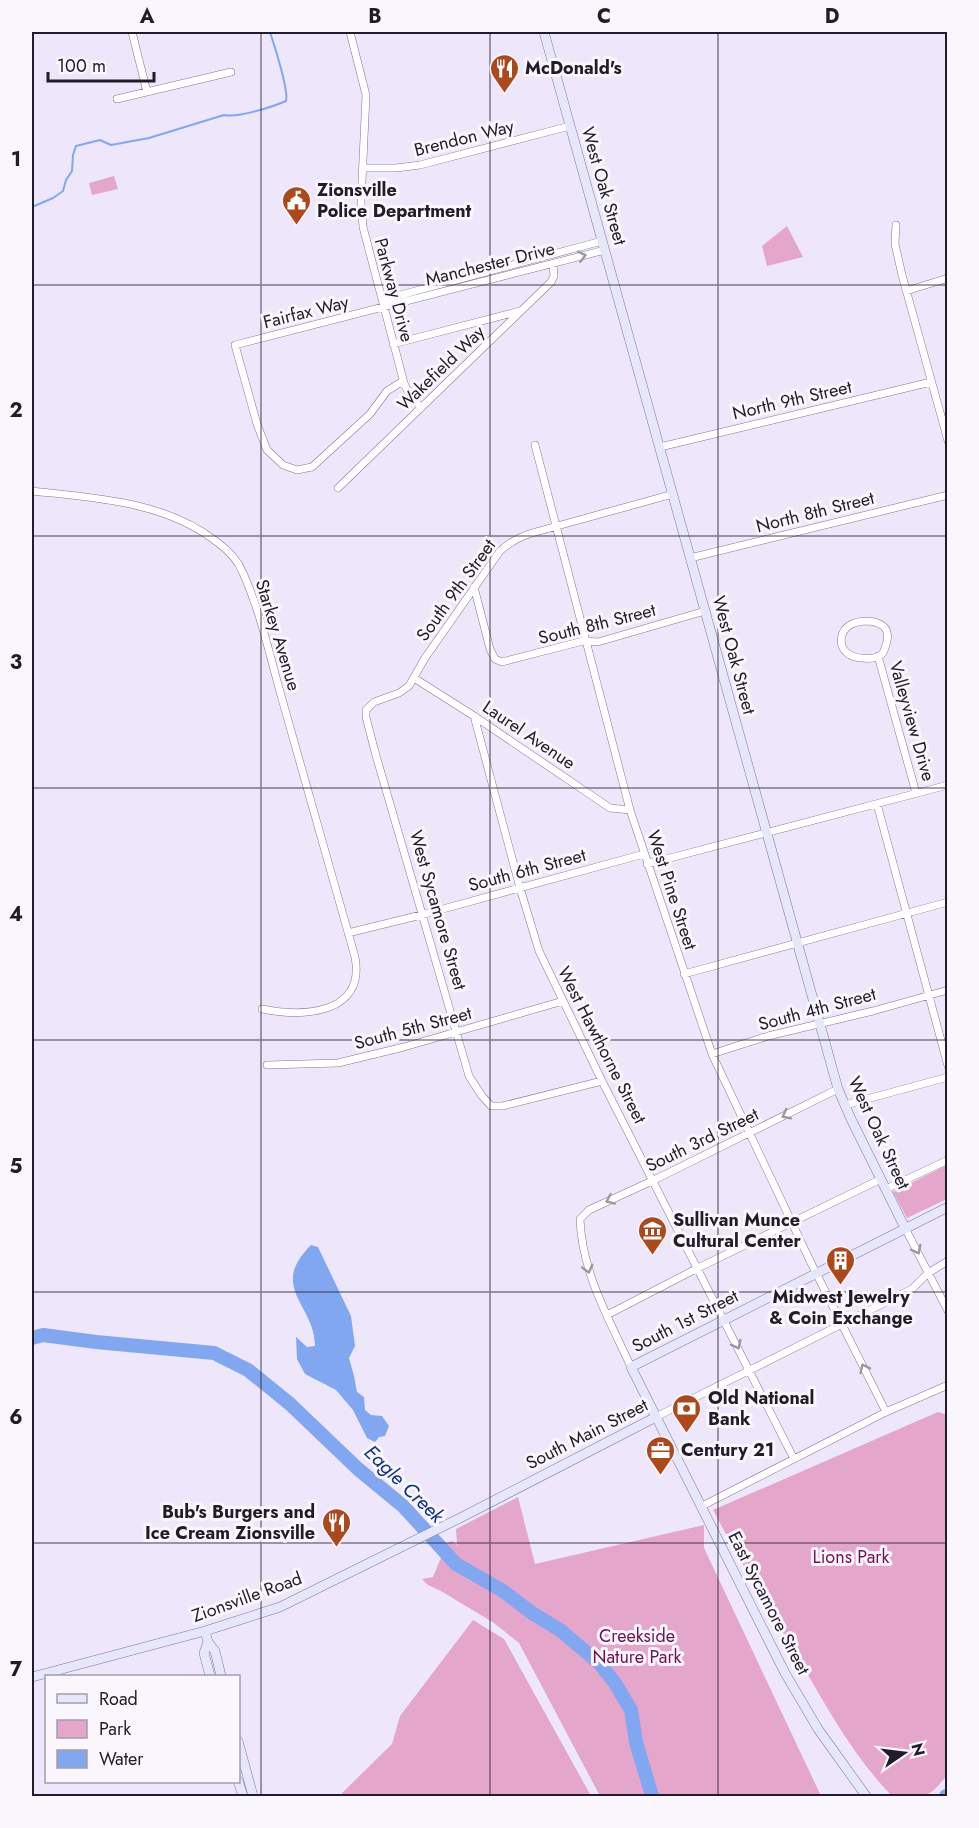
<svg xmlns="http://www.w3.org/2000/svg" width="979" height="1828" viewBox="0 0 979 1828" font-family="Jost,sans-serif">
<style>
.green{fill:#e4a6cb}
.water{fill:#81a7f1}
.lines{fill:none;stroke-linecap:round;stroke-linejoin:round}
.stream{stroke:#81a7f1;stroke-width:2}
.river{stroke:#81a7f1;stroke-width:14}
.street-casing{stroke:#817694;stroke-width:8}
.secondary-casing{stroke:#817694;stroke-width:10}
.street{stroke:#fff;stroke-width:7}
.secondary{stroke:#e7e7fc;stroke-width:9}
.oneway{stroke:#9b999f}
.grid{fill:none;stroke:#211c29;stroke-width:1.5;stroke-opacity:0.55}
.labels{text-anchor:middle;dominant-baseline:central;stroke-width:6;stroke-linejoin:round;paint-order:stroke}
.poi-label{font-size:18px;font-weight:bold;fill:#211c29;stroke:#f9f6fd;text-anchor:start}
.street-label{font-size:18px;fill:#211c29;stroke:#f9f6fd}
.park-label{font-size:18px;fill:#711257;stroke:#f9f6fd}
.water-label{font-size:20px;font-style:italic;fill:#0e3488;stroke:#f9f6fd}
.neatline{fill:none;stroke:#211c29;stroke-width:2}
.grid-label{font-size:20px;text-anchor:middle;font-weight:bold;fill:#211c29}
</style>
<rect width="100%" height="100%" fill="#eee6fb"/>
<path class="green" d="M 114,176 L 118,189 L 92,195 L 89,183 Z
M 787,226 L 803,257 L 767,266 L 762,246 Z
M 947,1165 L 947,1199 L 907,1218 L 893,1192 Z
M 938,1412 L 948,1415 L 947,1775 C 927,1801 924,1797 892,1796 C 854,1757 827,1708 800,1661 C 770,1611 740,1561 713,1510 Z
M 518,1497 L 535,1564 L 704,1525 L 704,1548 L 821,1796 L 600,1796 L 519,1643 L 494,1623 L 441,1591 L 428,1585 L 422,1579 L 433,1577 L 447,1543 L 452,1541 L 457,1545 L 456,1529 Z
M 473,1620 L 504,1639 L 591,1796 L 339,1796 L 392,1744 L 400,1716 Z"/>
<path class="water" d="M 311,1245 L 318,1247 L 351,1316 L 355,1346 L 349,1358 L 354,1376 L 357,1392 L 364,1397 L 365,1410 L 371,1415 L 382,1416 L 389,1426 L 385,1436 L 379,1437 L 375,1442 L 367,1438 L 353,1410 L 336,1390 L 305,1374 L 297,1359 L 296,1337 L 307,1347 L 315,1346 C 315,1304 268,1288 311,1245 Z"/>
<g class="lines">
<path class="stream" d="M 32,207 L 53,198 L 63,191 L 66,180 L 72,171 L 73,155 L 76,146 L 100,140 L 111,145 L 149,138 L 224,115 C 238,118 272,107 286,101 C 289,91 274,44 270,32"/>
<path class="river" d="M 32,1338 L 43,1335 L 96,1342 L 214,1353 L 248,1370 L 290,1404 L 358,1469 L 403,1506 L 456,1564 L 503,1591 L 532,1613 L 560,1630 L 599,1663 L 615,1683 L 631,1710 L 636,1742 L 652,1796
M 946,1796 L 948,1796"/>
<defs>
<path id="street" d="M 132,32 L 147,92
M 350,32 L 366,95 L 361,203 L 363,227 L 404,383 L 408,392 L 421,408
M 117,99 L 231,72
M 363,168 L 396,168 L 420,165 L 570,126
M 896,225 L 895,244 L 902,275 L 948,441
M 906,291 L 948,278
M 382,300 L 602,241
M 393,344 L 520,311
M 403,381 L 387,391 L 370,414 L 312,467 L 297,470 L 283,465 L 267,450 L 257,424 L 235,345 L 605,250
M 535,445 L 630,810 L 712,1054 L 812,1265 L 886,1412
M 660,447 L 931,382
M 338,488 L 551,282 L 554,276 L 553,264
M 32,491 C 95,498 165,501 217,542 C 228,550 238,560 243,573 C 261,613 270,657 282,699 C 307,785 330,871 355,957 C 366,1015 302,1017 262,1009
M 690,558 L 948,495
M 474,587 L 490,649 L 495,659 L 502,662 L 583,641 L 598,642 L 705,611
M 868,621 C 880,622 890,627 887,641 C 886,644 885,651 882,654 C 875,661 854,659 847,653 C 838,645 840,631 850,625 C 855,622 862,621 868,621 Z
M 878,656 L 916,793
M 414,678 L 474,716 L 610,808 L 630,810
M 474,716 L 520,888 L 539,951 L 602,1081 L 794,1459
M 877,804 L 948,1066
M 647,864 L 948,785
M 348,933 L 421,915 L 644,854
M 684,974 L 948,902
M 712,1054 L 768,1036 L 873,1011 L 948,990
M 267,1065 L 338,1063 L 404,1047 L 563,1001
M 602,1081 L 503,1106 L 491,1106 L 482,1096 L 469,1076 L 375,752 L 366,717 L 366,710 L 374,702 L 399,693 L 409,686 L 425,658 L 500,551 C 510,542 519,537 532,533 L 673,494
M 845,1105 L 948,1077
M 886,1189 L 948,1160
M 905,1228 L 948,1311
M 607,1315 L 698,1268 L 881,1179
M 631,1367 C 609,1319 582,1273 580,1219 L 589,1210 L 654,1180 L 838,1089
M 656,1417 L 912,1289 L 928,1273 L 948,1261
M 702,1506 L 886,1412 L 948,1385"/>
<path id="secondary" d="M 544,32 L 838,1089 L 851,1119 L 905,1228
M 205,1631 L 208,1642 L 215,1651 L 221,1676
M 208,1642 L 204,1653 L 210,1676
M 32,1677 L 205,1631 L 280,1607 L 462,1517 L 656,1417
M 238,1741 L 253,1796
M 238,1781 L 243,1796
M 866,1796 L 818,1729 L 785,1673 L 631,1367 L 948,1207"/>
</defs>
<use href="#street" class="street-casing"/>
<use href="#secondary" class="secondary-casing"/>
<use href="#street" class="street"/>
<use href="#secondary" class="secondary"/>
</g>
<defs><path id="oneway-chevron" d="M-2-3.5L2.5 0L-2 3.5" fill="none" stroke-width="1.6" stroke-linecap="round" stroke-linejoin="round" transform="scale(1.5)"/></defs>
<g class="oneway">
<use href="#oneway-chevron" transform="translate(582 256) rotate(-14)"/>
<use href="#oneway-chevron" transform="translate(786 1115) rotate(153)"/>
<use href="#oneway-chevron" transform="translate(610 1200) rotate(156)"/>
<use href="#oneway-chevron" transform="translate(917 1250) rotate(63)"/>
<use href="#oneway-chevron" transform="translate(588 1269) rotate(75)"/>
<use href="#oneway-chevron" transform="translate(737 1345) rotate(63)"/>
<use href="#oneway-chevron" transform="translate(864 1368) rotate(-116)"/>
</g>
<path class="grid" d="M 261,32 L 261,1796M 490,32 L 490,1796M 718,32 L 718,1796M 32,285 L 948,285M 32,536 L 948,536M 32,788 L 948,788M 32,1040 L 948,1040M 32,1292 L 948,1292M 32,1543 L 948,1543"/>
<defs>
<symbol id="restaurant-pin" viewBox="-11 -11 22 30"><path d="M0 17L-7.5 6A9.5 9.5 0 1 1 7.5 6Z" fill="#ad481a" stroke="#f9f6fd"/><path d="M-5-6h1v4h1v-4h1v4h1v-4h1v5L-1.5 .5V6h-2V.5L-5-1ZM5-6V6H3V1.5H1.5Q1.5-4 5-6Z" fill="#fff"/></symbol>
<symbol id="civic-pin" viewBox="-11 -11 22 30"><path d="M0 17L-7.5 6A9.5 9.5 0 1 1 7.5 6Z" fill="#ad481a" stroke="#f9f6fd"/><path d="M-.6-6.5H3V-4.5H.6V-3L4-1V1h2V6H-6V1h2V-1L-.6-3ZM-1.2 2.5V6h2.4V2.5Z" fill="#fff"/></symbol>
<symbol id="museum-pin" viewBox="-11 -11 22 30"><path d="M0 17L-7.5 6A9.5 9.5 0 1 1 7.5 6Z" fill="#ad481a" stroke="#f9f6fd"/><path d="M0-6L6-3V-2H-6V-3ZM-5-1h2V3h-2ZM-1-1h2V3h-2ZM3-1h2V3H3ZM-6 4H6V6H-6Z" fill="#fff"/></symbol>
<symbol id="building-pin" viewBox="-11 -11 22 30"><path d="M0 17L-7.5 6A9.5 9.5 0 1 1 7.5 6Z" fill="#ad481a" stroke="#f9f6fd"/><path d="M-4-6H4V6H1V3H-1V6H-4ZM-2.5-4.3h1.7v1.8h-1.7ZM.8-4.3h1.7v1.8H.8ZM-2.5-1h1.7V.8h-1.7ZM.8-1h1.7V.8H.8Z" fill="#fff"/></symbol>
<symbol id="bank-pin" viewBox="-11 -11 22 30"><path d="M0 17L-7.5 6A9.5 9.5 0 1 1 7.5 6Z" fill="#ad481a" stroke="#f9f6fd"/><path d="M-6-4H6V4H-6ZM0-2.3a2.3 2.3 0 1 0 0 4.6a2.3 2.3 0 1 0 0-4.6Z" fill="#fff"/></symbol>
<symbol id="office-pin" viewBox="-11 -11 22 30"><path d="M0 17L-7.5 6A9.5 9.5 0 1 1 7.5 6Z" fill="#ad481a" stroke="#f9f6fd"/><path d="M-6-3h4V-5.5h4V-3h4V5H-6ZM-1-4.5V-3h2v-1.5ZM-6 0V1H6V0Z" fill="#fff"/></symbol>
</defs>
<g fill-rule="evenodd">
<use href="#restaurant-pin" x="488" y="52" width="33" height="45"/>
<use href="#civic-pin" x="280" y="184" width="33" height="45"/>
<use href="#museum-pin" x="636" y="1214" width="33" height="45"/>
<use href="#building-pin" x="824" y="1244" width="33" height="45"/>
<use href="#bank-pin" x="670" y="1392" width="33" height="45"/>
<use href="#office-pin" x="644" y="1434" width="33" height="45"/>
<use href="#restaurant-pin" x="320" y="1506" width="33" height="45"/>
</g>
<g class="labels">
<g class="poi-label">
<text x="525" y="68">McDonald's</text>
<text x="317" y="190">Zionsville<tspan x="317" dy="21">Police Department</tspan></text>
<text x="673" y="1220">Sullivan Munce<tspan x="673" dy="21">Cultural Center</tspan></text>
<text x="841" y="1297" text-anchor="middle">Midwest Jewelry<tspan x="841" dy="21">&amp; Coin Exchange</tspan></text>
<text x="708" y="1398">Old National<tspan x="708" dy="21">Bank</tspan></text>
<text x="681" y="1450">Century 21</text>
<text x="315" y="1512" text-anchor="end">Bub's Burgers and<tspan x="315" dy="21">Ice Cream Zionsville</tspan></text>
</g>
<g class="street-label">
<text transform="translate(464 138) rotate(-14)">Brendon Way</text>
<text transform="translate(604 186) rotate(74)">West Oak Street</text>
<text transform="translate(490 264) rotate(-14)">Manchester Drive</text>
<text transform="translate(394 290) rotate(75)">Parkway Drive</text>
<text transform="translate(306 312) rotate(-14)">Fairfax Way</text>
<text transform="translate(441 368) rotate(-44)">Wakefield Way</text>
<text transform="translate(792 400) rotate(-13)">North 9th Street</text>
<text transform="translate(815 512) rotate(-14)">North 8th Street</text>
<text transform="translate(456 590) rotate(-54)">South 9th Street</text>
<text transform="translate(597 624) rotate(-14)">South 8th Street</text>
<text transform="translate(278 635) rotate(73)">Starkey Avenue</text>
<text transform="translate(734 655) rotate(75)">West Oak Street</text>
<text transform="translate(912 721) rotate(74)">Valleyview Drive</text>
<text transform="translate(529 735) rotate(34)">Laurel Avenue</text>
<text transform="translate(527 870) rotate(-15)">South 6th Street</text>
<text transform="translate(672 890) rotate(72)">West Pine Street</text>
<text transform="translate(438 910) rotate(74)">West Sycamore Street</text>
<text transform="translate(817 1009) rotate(-15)">South 4th Street</text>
<text transform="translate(413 1028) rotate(-15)">South 5th Street</text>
<text transform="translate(602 1045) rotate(63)">West Hawthorne Street</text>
<text transform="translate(879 1133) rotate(65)">West Oak Street</text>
<text transform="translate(702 1140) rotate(-26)">South 3rd Street</text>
<text transform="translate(685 1321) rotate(-27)">South 1st Street</text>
<text transform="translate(587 1434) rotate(-27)">South Main Street</text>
<text transform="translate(247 1597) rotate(-20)">Zionsville Road</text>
<text transform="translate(769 1603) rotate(63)">East Sycamore Street</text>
</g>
<g class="park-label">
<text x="851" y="1557">Lions Park</text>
<text x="637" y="1636">Creekside<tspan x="637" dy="21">Nature Park</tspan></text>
</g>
<g class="water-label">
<text transform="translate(404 1484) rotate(44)">Eagle Creek</text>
</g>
</g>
<rect width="979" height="1828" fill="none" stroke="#f9f6fd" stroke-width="66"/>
<rect x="45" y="1675" width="195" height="108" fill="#f9f6fd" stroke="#a39fa8" stroke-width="1.5"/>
<rect x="57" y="1694" width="30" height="9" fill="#e7e7fc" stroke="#a39fa8" stroke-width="1.5"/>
<text x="99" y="1705" font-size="18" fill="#211c29">Road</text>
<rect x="57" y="1720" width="30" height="18" fill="#e4a6cb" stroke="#a39fa8" stroke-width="1.5"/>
<text x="99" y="1735" font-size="18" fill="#211c29">Park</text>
<rect x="57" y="1750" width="30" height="18" fill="#81a7f1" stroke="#a39fa8" stroke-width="1.5"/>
<text x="99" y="1765" font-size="18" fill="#211c29">Water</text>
<g transform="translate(904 1753) rotate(76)" stroke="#f9f6fd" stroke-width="4.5" paint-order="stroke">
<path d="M0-4.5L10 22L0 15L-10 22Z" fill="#211c29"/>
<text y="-9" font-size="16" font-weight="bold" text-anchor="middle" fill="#211c29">N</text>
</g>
<path d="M48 72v9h106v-9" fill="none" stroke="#211c29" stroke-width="3"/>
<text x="57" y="72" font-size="18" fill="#211c29" stroke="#f9f6fd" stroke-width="4.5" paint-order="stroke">100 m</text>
<rect x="33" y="33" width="913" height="1762" class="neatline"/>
<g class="grid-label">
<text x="147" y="23">A</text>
<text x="375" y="23">B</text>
<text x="604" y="23">C</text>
<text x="832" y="23">D</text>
<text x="16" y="166">1</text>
<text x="16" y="417">2</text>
<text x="16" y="669">3</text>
<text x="16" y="921">4</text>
<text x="16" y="1173">5</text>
<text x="16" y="1424">6</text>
<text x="16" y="1676">7</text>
</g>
</svg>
